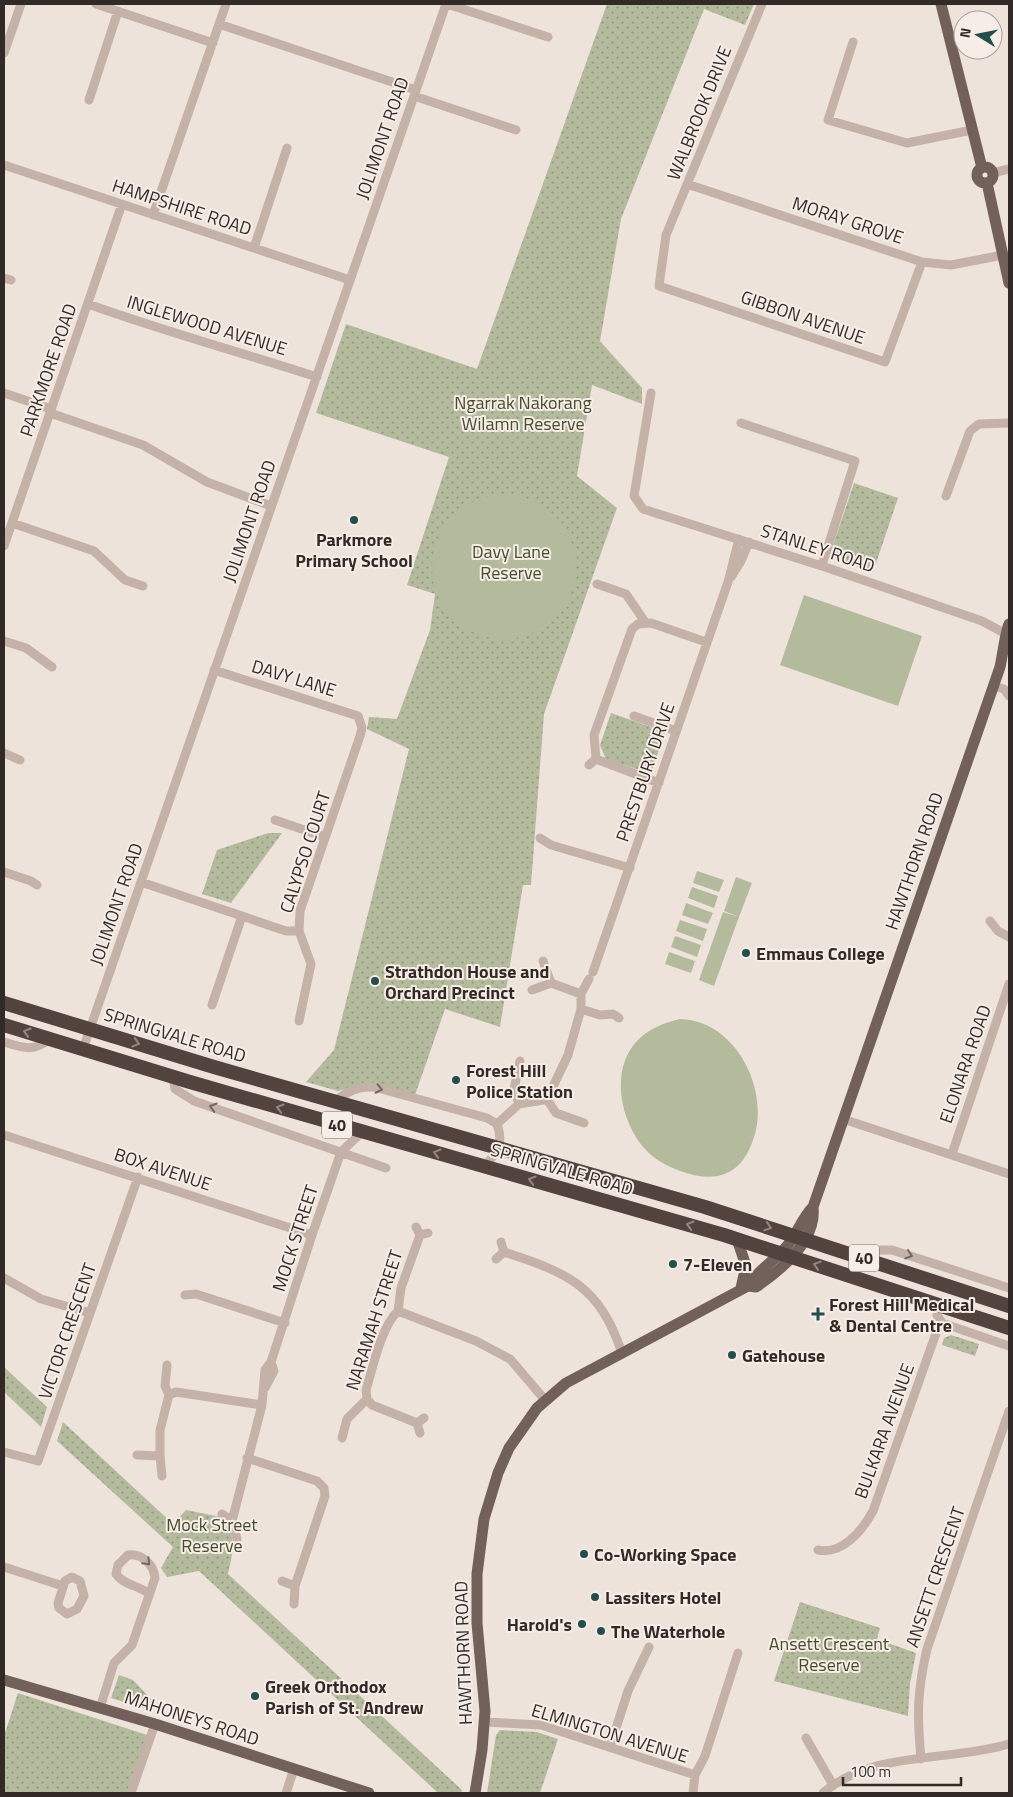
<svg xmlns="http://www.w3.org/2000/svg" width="1013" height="1797" viewBox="0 0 1013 1797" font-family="'Titillium Web',sans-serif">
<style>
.park{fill:url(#park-dots)}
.pitch{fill:#b4bb9d}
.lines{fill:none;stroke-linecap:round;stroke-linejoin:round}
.minor{stroke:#c4b2a8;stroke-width:9}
.major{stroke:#72605a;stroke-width:11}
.highway{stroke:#52433f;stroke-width:14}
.oneway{stroke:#948782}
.oneway2{stroke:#746761}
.poi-dot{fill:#224e4c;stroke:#f6ede6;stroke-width:2}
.labels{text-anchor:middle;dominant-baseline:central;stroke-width:4;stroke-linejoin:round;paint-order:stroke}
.shield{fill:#f6ede6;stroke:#6d6460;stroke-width:1}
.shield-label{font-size:16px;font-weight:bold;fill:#322a27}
.street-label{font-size:18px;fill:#322a27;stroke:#f6ede6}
.park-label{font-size:18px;fill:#454d2e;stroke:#f6ede6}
.poi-label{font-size:18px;font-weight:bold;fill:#322a27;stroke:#f6ede6;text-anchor:start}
</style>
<defs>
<pattern id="park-dots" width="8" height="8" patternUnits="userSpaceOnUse" patternTransform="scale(1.25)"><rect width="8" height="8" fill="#b4bb9d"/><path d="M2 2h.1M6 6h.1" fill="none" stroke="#939880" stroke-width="1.8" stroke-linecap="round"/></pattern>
</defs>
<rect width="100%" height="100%" fill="#eee3db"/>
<path class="park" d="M 607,4 L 754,4 L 745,25 L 704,9 L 621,219 L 600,341 L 642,388 L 642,404 L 592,385 L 577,476 L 617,508 L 544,714 L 531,885 L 523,885 L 500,1027 L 445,1009 L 415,1095 L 363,1084 L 338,1091 L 306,1082 L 334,1050 L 409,749 L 367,729 L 369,717 L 397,719 L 430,630 L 435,594 L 407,585 L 449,457 L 316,413 L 346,324 L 477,369 Z
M 854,483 L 898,498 L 873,572 L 829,557 Z
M 611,713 L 665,732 L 651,774 L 606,759 L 600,745 Z
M 268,833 L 282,833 L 231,903 L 202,894 L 217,850 Z
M 951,1335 L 979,1344 L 975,1356 L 942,1345 L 944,1338 Z
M 4,1367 L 47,1407 L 41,1427 L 4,1392 Z
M 63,1422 L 173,1524 L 186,1510 L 221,1517 C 238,1535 233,1552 228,1574 L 462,1790 L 461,1793 L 438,1793 L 199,1571 L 167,1577 L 161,1568 L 173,1547 L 57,1441 Z
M 800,1602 L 880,1628 L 877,1639 L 916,1653 L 910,1684 L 908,1716 L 774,1681 Z
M 119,1675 L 133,1680 L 155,1703 L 152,1711 L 111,1698 Z
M 18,1693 L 147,1735 L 128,1793 L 4,1793 L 4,1736 Z
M 500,1730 L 537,1732 L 558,1739 L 540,1793 L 487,1793 L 496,1735 Z"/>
<path class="pitch" d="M432 567a72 72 0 1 1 144 0a72 72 0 1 1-144 0Z
M 804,595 L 922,636 L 898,706 L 780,665 Z
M 697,871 L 724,880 L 719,892 L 693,883 Z
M 736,877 L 752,883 L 739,917 L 724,911 Z
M 692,887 L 718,896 L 714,908 L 688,898 Z
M 686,903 L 713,913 L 708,924 L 682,915 Z
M 723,912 L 739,917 L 714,986 L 699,980 Z
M 680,920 L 707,929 L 703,941 L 676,931 Z
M 675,936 L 701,945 L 697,957 L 671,947 Z
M 669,952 L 695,961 L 691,973 L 665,964 Z
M 680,1019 C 735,1020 770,1089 754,1137 C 742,1176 716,1184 680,1171 C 667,1166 655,1160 645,1149 C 621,1122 609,1071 637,1041 C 649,1028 664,1023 680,1019 Z"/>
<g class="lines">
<path class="minor" d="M 96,4 L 213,43
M 447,4 L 548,37
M 762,4 L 666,235 L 659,286 L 885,362 L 922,262
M 219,24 L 416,90
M 853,42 L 828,120 L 907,143 L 972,130
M 4,53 L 21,4
M 414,96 L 516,130
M 89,100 L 118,11
M 4,165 L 350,280
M 992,173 L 1009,169
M 687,184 L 922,262 L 951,265 L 1003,255
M 153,215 L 226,4
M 254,248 L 287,148
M 4,278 L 11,280
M 88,304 C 163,331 240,352 317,377
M 4,393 L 51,409
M 651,393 L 634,496 L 643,509 L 828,568 L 982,621 L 1006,634
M 50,413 L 143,445 L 207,482 L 271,506
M 741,423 L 855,461 L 822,565
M 946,496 L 970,431 L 979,424 L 1009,423
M 12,523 L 94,551 L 125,580 L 143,586
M 4,546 L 122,204
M 731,577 L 741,561 L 749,542
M 597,584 L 626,594 L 645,622
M 4,641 L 26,648 L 52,667
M 214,670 L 358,716 L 362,728 L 360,736 L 300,911 L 299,931 L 311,964 L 299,1021
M 994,686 L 1004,689 L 1009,696
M 634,716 L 676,731
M 4,753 L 20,760
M 596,759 L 659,783
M 589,765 L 596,759 L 594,735 L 632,629 L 638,624 L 651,623 L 706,642
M 275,820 L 325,837
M 540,838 L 551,845 L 630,868
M 4,872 L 31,881 L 37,885
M 141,882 L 286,931 L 299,931
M 990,921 L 998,931 L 1009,937
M 543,961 L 551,983 L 581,994
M 593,972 L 728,582 L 739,539
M 532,990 L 551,983
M 212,1005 L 242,916
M 581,1009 L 600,1015 L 613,1014 L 619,1018
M 4,1042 C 23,1048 33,1052 50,1039
M 83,1049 L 446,4
M 173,1077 L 175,1089 L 194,1101 L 386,1168
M 546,1098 L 556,1113 L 584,1123
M 335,1102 C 345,1092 359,1086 374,1087 L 487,1118 L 497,1124
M 519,1104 L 514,1089 L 520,1061
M 843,1119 L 1009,1174
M 497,1124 L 519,1104 L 543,1100 L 549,1095 L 568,1055 L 581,1009 L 581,994 L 589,979
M 4,1135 L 312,1235
M 952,1154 L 1009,984
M 483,1167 C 498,1153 504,1144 497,1124
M 416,1227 L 420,1235 L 428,1233
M 504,1252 C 568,1273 599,1285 622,1353
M 865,1258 L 877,1250 L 892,1250 L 1009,1288
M 496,1259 L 504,1252 L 501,1242
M 4,1278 L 41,1299 L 90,1313
M 185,1295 L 196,1294 L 285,1323
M 938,1305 L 937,1315 L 942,1323 L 1009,1346
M 398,1311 L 476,1341 L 510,1359 L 545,1400
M 167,1365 L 165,1386 L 169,1395
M 265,1388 L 274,1371 L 271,1362
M 367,1399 L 372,1405 L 417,1423
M 420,1433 L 417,1423 L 424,1418
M 342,1438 L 347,1419 L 367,1399 L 366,1390 C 373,1367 381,1327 398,1311 L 401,1288 L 420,1235
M 4,1452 L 38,1461 L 138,1177
M 137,1455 L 160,1456 L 162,1476
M 160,1456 L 160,1430 L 169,1395 L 176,1392 L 262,1405
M 247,1458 L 317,1481 L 324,1488 L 325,1496 L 295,1586
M 222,1514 L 232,1521 L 237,1539
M 232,1521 L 262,1405 L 265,1370 L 271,1362 L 312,1235 L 341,1152 L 362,1132
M 818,1550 C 842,1555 862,1531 873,1511 L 940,1322
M 4,1567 L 63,1586
M 72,1577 L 80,1581 L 84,1596 L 77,1609 L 67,1614 L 59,1608 L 58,1603 L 65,1581 Z
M 282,1581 L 295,1586 L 294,1604
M 100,1708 L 114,1663 L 132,1645 L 155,1578 C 154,1565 142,1553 128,1555 L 118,1565 L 116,1574 C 123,1585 138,1585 148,1593
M 485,1722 L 541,1725 L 695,1775
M 806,1738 L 833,1785
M 610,1747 L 628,1691 L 649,1647
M 921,1759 C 917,1715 917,1692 927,1649 L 1009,1411
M 131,1793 L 155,1724
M 286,1793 L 294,1769
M 693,1793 L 695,1775 L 705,1756 L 738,1653
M 823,1793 C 873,1750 949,1762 1009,1744"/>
<path class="major" d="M 941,4 L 982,168
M977 175a8 8 0 1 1 16 0a8 8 0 1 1-16 0Z
M 987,183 L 1009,283
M 737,1239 L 746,1266 L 741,1288
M 748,1286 L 756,1287 C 781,1270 817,1241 813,1207 L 1000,667 C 1002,659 1006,628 1009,624
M 4,1680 L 155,1724 L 369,1793
M 475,1793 L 482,1750 L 485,1711 L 477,1623 L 477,1574 L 484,1519 L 498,1473 L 509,1448 L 537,1408 L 566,1383 L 748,1286 C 757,1270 775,1261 787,1246 C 797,1234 802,1218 813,1207"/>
<path class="highway" d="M 4,1003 L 214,1067 L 705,1207 L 1009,1306
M 4,1025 L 190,1082 L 724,1235 L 1009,1328"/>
</g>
<defs><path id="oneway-chevron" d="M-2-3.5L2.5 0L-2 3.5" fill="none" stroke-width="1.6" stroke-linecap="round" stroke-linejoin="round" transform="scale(1.25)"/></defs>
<g class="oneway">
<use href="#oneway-chevron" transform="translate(27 1032) rotate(-163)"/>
<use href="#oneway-chevron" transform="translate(136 1043) rotate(17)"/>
<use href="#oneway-chevron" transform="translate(280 1108) rotate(-164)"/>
<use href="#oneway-chevron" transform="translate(437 1153) rotate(-164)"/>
<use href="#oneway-chevron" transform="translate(532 1180) rotate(-164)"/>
<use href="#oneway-chevron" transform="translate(690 1225) rotate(-164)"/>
<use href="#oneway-chevron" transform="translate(768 1227) rotate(18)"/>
<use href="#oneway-chevron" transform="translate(817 1265) rotate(-162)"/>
</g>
<g class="oneway2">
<use href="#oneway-chevron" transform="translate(379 1089) rotate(12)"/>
<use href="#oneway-chevron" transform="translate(213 1107) rotate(-164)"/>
<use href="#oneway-chevron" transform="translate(909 1255) rotate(18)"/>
<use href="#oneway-chevron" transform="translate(147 1562) rotate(45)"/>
</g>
<g class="poi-dot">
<circle cx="354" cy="520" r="5"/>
<circle cx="746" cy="953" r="5"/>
<circle cx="375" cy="981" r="5"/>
<circle cx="456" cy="1080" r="5"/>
<circle cx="673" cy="1264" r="5"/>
<path d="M815.5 1306.5h5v5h5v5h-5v5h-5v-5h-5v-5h5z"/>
<circle cx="732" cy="1355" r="5"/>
<circle cx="584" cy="1554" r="5"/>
<circle cx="595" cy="1597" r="5"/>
<circle cx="582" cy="1624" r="5"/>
<circle cx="601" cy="1631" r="5"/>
<circle cx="255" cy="1696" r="5"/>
</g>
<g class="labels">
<g class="shield">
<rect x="322" y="1111.5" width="30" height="27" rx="4"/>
<rect x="849" y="1244.5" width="30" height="27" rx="4"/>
</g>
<g class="shield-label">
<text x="337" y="1125">40</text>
<text x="864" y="1258">40</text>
</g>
<g class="street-label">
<text transform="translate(699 113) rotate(-68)">WALBROOK DRIVE</text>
<text transform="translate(382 138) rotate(-71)">JOLIMONT ROAD</text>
<text transform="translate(182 207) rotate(18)">HAMPSHIRE ROAD</text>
<text transform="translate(848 220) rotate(18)">MORAY GROVE</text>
<text transform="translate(803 317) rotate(19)">GIBBON AVENUE</text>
<text transform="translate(207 325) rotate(17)">INGLEWOOD AVENUE</text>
<text transform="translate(48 370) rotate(-71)">PARKMORE ROAD</text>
<text transform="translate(249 521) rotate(-71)">JOLIMONT ROAD</text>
<text transform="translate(818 548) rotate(18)">STANLEY ROAD</text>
<text transform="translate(294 678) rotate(17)">DAVY LANE</text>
<text transform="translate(645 772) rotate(-71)">PRESTBURY DRIVE</text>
<text transform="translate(305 852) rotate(-72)">CALYPSO COURT</text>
<text transform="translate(914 861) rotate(-71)">HAWTHORN ROAD</text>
<text transform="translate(116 904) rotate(-71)">JOLIMONT ROAD</text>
<text transform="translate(175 1035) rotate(17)">SPRINGVALE ROAD</text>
<text transform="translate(965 1064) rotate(-71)">ELONARA ROAD</text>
<text transform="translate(163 1169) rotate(18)">BOX AVENUE</text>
<text transform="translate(562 1169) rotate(16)">SPRINGVALE ROAD</text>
<text transform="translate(295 1238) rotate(-72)">MOCK STREET</text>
<text transform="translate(374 1320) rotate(-72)">NARAMAH STREET</text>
<text transform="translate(67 1331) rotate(-71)">VICTOR CRESCENT</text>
<text transform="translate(884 1431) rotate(-70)">BULKARA AVENUE</text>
<text transform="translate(935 1577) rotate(-71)">ANSETT CRESCENT</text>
<text transform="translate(463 1653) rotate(-92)">HAWTHORN ROAD</text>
<text transform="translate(192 1718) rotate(18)">MAHONEYS ROAD</text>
<text transform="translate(610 1733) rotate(17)">ELMINGTON AVENUE</text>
</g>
<g class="park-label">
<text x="523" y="402">Ngarrak Nakorang<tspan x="523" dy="21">Wilamn Reserve</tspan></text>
<text x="511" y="551">Davy Lane<tspan x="511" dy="21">Reserve</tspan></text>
<text x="212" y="1524">Mock Street<tspan x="212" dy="21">Reserve</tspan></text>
<text x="829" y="1643">Ansett Crescent<tspan x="829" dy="21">Reserve</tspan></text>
</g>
<g class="poi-label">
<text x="354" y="539" text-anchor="middle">Parkmore<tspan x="354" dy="21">Primary School</tspan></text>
<text x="756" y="953">Emmaus College</text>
<text x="385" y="971">Strathdon House and<tspan x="385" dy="21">Orchard Precinct</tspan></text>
<text x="466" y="1070">Forest Hill<tspan x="466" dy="21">Police Station</tspan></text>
<text x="683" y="1264">7-Eleven</text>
<text x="829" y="1304">Forest Hill Medical<tspan x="829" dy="21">&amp; Dental Centre</tspan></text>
<text x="742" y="1355">Gatehouse</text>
<text x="594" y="1554">Co-Working Space</text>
<text x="605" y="1597">Lassiters Hotel</text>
<text x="572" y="1624" text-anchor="end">Harold's</text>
<text x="611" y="1631">The Waterhole</text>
<text x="265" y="1686">Greek Orthodox<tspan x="265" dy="21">Parish of St. Andrew</tspan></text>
</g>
</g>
<rect width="1013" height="1797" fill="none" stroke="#322a27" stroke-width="10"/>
<g transform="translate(978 35) rotate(280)"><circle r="24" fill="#f6ede6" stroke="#a89f9a"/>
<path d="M0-4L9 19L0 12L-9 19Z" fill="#224e4c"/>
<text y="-8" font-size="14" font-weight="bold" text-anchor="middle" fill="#322a27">N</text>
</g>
<path d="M843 1777v8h118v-8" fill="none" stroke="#322a27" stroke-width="2.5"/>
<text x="850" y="1777" font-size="15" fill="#322a27" stroke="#f6ede6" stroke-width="4" paint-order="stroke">100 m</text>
</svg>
